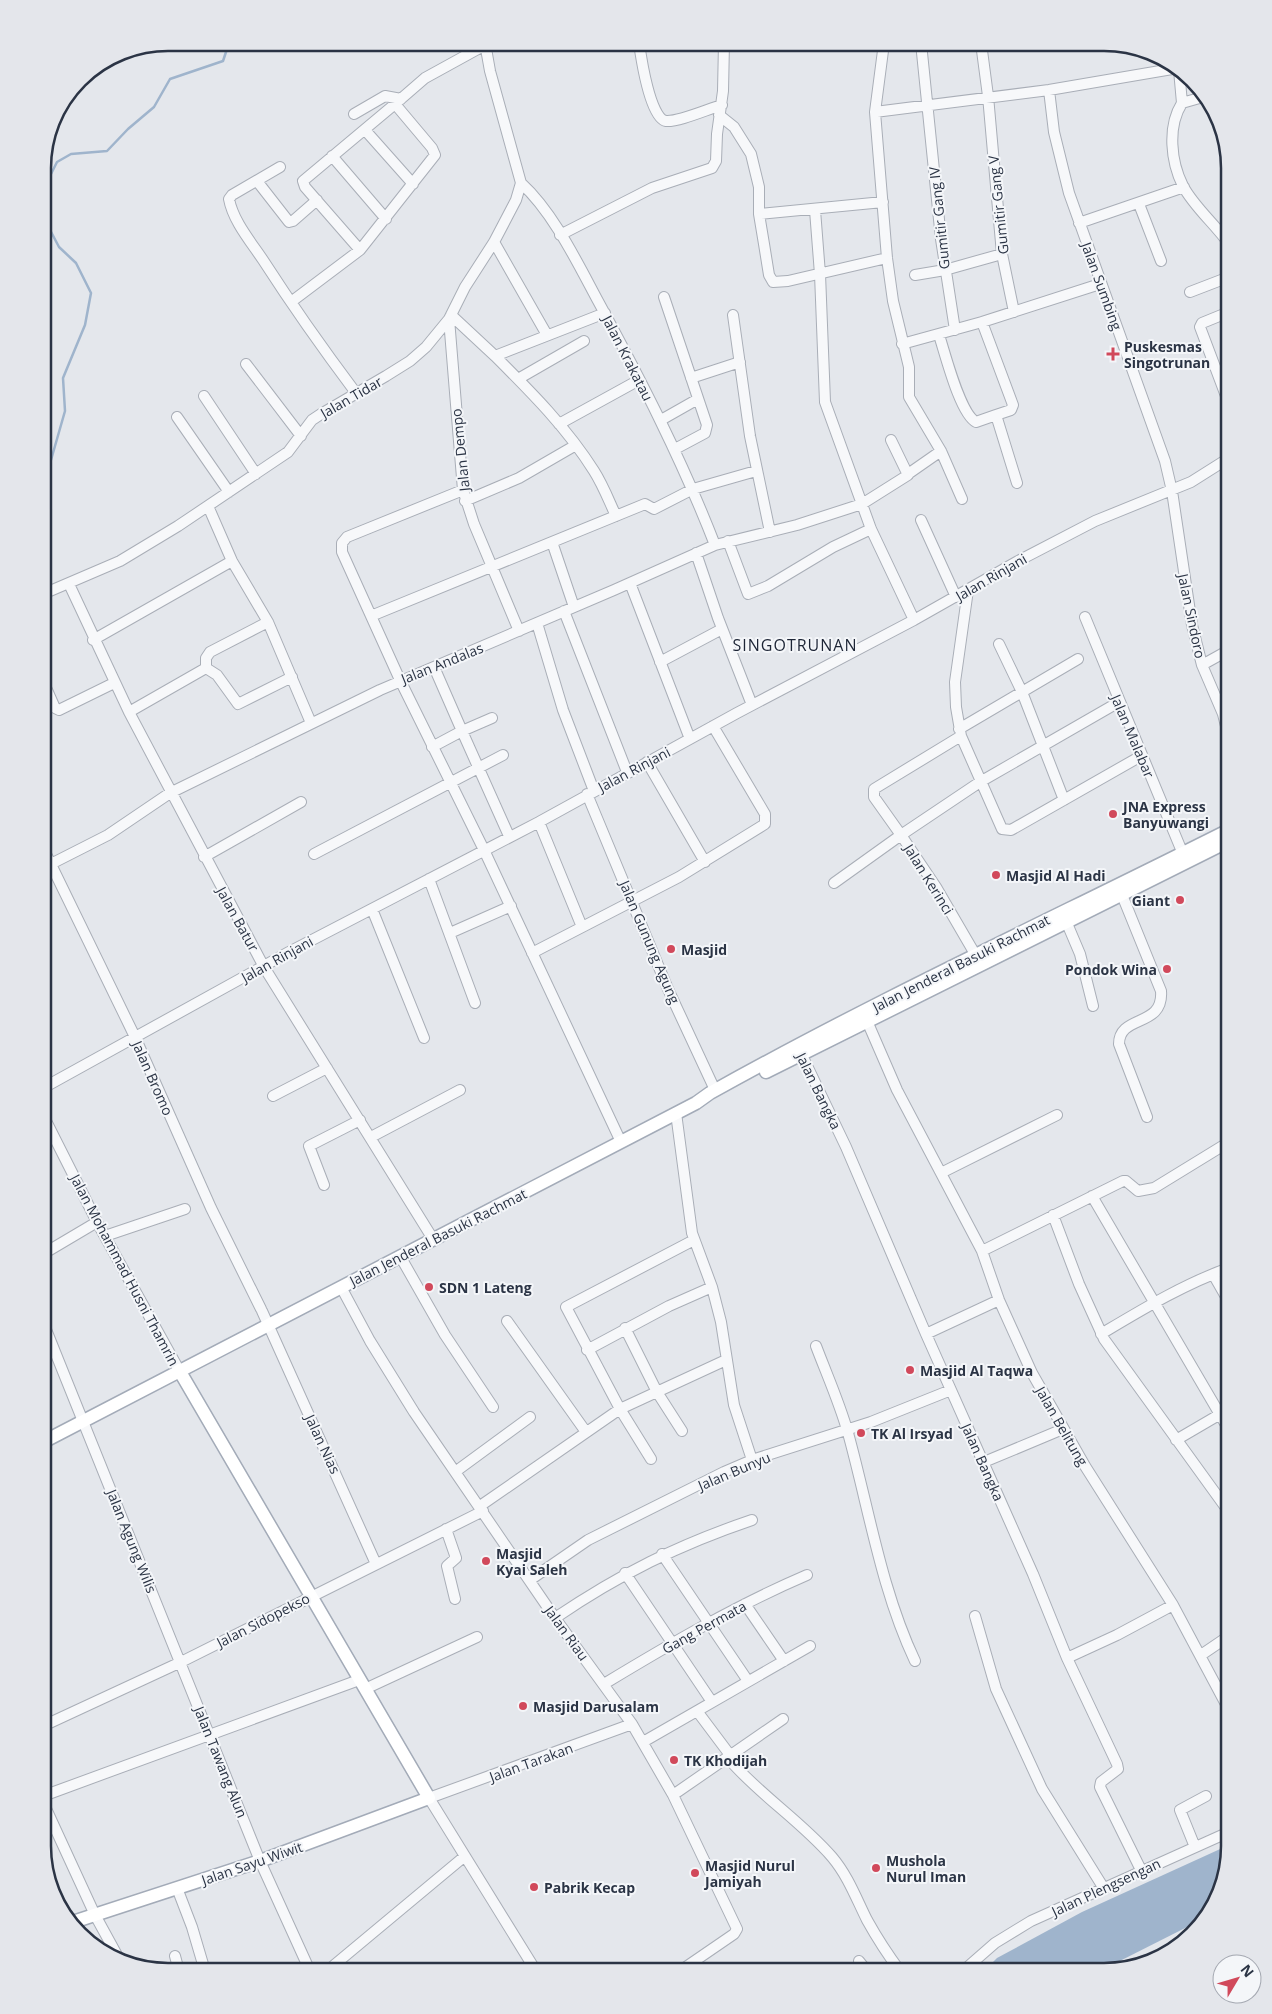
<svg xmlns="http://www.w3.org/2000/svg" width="1272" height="2014" viewBox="0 0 1272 2014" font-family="'Open Sans',sans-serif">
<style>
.water{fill:#9fb4cc}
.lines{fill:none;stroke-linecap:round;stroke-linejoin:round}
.stream{stroke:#9fb4cc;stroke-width:2.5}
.minor-casing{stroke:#a9aeb7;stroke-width:12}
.major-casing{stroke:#a3abb8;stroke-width:15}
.minor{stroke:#f7f8fa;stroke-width:10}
.major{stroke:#fff;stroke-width:12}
.poi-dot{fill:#d1495b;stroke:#f4f6f9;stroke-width:2}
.labels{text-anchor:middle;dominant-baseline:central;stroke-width:4;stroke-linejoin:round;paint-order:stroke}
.street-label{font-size:14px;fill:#2b3445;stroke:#f4f6f9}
.poi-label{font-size:14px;font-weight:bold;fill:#2b3445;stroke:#f4f6f9;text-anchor:start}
.quarter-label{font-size:16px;letter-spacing:1px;fill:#1d2536;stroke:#f4f6f9}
.rim{fill:none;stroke:#2b3445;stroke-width:2.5}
</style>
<rect width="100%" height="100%" fill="#e4e7ec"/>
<path class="water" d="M 1229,1845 L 1213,1909 L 1199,1921 L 1100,1971 L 984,1971 L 997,1958 L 1082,1912 Z"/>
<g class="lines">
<path class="stream" d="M 43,465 L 51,460 L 65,411 L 63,378 L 85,325 L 91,293 L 76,263 L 59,247 L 49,228 L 43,190 L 57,162 L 71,154 L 107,151 L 128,129 L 154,107 L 170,79 L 223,61 L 229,43"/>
<defs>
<path id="minor" d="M 485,43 L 490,71 L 521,183
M 639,43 C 641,57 650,119 666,121 C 679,122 708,109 722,105
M 884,43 L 875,112 L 887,258 L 893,301 L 909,367 L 909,397 L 941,451 L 962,499
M 921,43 L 941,239 L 955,330
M 981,43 L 988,96 L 1002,254 L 1014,312
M 1179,70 L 1182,103
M 1049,90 L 1054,132 L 1069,193 L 1165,461 L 1172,491 L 1192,625 L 1202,665 L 1223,714 L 1229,738
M 1203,97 L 1182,103 C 1167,127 1171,162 1183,186 C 1194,207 1216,225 1229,244
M 395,104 L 425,78 L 485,45
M 875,112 L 1049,90 L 1178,68
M 354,114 L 385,96 L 401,99
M 719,115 L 734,127 L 751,154 L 759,187 L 759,214 L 764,244 L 769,275 L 773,282 L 788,281 L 887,258
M 365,130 L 413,184
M 332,156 L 386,219
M 280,167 L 232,195 L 229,199 C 233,221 251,242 263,260 C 292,305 323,349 356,393
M 257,181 L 289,222 L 293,221 L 317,200
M 521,183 C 553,212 577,262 598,301 C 641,380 682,460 715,545
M 1139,204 L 1161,261
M 815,210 L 820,274 L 825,402 L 871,529 L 914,620
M 759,214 L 883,202
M 1079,223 L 1184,187
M 560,235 L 652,188 L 712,168 L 716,161 L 717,134 L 723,91 L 724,43
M 494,242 L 547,335
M 915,275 L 945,270 L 1002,254
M 1190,292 L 1229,277
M 664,297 L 707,425 L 705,433 L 675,449
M 291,302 L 360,250 L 435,155 L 432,148 L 395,104 L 303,181 L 305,187 L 360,250
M 451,315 L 495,356 L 605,313
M 733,315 L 750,436 L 770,532
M 449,319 L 463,490 L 474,524 L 519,631
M 982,322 L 1013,405 L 1011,410 L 996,415 L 1017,483
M 939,335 C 945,353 960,414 976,422 L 996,415
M 902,344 L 982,322 L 1100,284
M 495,356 C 531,392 567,428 594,471 C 603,485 609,501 616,516
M 246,364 L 301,436
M 691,378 L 740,362
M 518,379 L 584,341
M 204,396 L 256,474
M 1229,404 L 1200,327 L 1202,323 L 1229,312
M 177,417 L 229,492
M 661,420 L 698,399
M 559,424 L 639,380
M 908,474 L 941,451
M 463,490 L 347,537 L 342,543 L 342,552 L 400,680 L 484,850 L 621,1142
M 465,501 L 519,478 L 576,445
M 208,506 L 232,561 L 268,622 L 311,723
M 921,520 L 956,597
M 728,541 L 748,594 L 768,586 L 833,547 L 871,529
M 552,542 L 574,607
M 696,553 L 718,618 L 752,705
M 630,583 L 690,739
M 69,584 L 129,712 L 264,967 L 433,1239
M 968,590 L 955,682 L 956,707 L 961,736 L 1002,829 L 1011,830 L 1141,756
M 43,594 L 120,561 L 178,526 L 288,452 L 312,420 L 321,414 L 386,376 L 410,361 L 426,347 L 449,319 L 465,287 L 494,242 L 516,200 L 521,183
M 564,611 L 627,772
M 371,616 L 645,504 L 654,509 L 693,489 L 756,471
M 1085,617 L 1183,854
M 537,623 L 563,710 L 594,791
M 93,640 L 232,561
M 999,644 L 1022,692 L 1064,800
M 660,662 L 722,629
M 1202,665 L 1229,650
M 206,668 L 217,675 L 238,704 L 292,677
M 43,681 L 55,708 L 59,710 L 114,683
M 129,712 L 206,668 L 206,658 L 210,652 L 268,622
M 492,718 L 462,731 L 509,836
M 959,729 L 1078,659
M 432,747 L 462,731 L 434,667
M 647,762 L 705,862
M 587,794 L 668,989 L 715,1090
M 539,822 L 582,927
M 43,848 L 135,1037 L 211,1208 L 261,1309
M 314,854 L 503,755
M 204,857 L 301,802
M 43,868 L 108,835 L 170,793 L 380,690 L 614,590 L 715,545 L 797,525 L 862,504 L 908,475 L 891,440
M 429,879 L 475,1003
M 834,883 L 901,835 L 874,797 L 874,789 L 961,736
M 1122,895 L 1161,991 C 1164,1028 1119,1014 1119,1044 L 1147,1117
M 372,909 L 424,1038
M 1066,921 L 1080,954 L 1093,1006
M 450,933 L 511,906
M 532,953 L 679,877 L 765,824 L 765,814 L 713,726
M 975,954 L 936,887 L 901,835 L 980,782 L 1119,702
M 867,1021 L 897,1090 L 982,1251 L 999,1300 L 1032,1373 L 1085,1466 L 1173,1605 L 1229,1710
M 799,1049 L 846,1147 L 926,1334 L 1033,1574 L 1067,1658 L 1117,1764 L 1118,1769 L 1101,1782 L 1100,1787 L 1141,1870
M 43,1088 L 289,952 L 539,822 L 737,713 L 914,620 L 1018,561 L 1095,521 L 1191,482 L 1229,458
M 273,1096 L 327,1068
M 676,1113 L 692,1233 L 712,1287 L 721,1322 L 734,1405 L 752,1460
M 43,1115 L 97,1222 L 179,1370
M 371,1137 L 460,1090
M 941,1173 L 1057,1115
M 324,1185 L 309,1146 L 360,1120
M 1092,1196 L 1229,1430
M 1053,1215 L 1079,1284 L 1104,1339 L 1229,1512
M 105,1236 L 185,1209
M 982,1251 L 1123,1181 L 1126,1181 L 1138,1191 L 1154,1188 L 1229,1142
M 43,1254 L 97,1222
M 400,1256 L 445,1335 L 493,1407
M 1213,1274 L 1229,1302
M 341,1287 L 370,1341 L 414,1412 L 555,1618 L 632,1724 L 673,1795 L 737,1929 L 734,1934 L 680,1971
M 262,1311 L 376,1564
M 507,1321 L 586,1432
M 43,1322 L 260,1861 L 310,1971
M 625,1328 L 657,1392 L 682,1431
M 926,1334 L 999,1300
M 1101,1334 C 1143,1309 1184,1284 1229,1268
M 816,1346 C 827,1375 840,1404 848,1433 C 869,1509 881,1589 915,1661
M 587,1350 L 669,1306 L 712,1287
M 1176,1440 L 1229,1409
M 651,1459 L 620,1409 L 566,1307 L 694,1240
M 984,1462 L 1063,1429
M 455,1472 L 530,1417
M 480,1506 L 620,1409 L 726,1360
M 446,1529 L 456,1558 L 447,1566 L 455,1599
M 662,1554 L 748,1681
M 625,1573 L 712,1702
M 530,1580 L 588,1540 L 724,1472 L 752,1460 L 871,1422 L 951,1390
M 745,1604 L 784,1661
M 975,1616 L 996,1689 L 1042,1789 L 1103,1887
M 555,1618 C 620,1574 678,1545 752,1520
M 1201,1655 L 1229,1636
M 1067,1658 L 1117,1635 L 1173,1605
M 604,1684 C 670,1644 737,1605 807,1575
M 365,1689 L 477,1637
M 697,1711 L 730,1755
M 43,1726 L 181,1662 L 483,1511
M 643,1742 L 810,1646
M 727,1757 C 758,1794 800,1820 832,1857 C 848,1876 856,1898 867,1920 C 877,1938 888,1955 900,1971
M 673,1795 L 783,1719
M 43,1796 L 359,1680
M 43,1802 L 95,1915 L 118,1957
M 1195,1847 L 1180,1810 L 1206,1796
M 177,1888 L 192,1927 L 205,1971
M 175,1956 L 179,1971
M 859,1961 L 867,1971
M 327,1971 L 465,1856
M 536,1971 L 429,1798 L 632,1724
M 963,1971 L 995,1943 L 1031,1921 L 1229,1832"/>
<path id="major" d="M 766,1072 L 1229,841
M 43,1442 L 696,1103 L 710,1093 C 880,998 1056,917 1229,830
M 73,1922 L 260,1861 L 429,1798 L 179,1370"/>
</defs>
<use href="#minor" class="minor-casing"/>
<use href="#major" class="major-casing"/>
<use href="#minor" class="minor"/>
<use href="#major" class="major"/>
</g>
<g class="poi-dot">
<path d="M1110.5 346.5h5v5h5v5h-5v5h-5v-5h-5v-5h5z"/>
<circle cx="1113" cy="814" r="5"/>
<circle cx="996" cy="875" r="5"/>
<circle cx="1180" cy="900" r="5"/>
<circle cx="671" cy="949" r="5"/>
<circle cx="1167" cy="969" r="5"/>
<circle cx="429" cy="1287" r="5"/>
<circle cx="910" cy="1370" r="5"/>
<circle cx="861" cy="1433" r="5"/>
<circle cx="486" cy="1561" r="5"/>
<circle cx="523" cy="1706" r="5"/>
<circle cx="674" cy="1760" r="5"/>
<circle cx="876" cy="1868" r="5"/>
<circle cx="695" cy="1873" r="5"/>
<circle cx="534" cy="1887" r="5"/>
</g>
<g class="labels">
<g class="street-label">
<text transform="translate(998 205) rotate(-96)">Gumitir Gang V</text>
<text transform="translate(939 218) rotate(-96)">Gumitir Gang IV</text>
<text transform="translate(1102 286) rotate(70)">Jalan Sumbing</text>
<text transform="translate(628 358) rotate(63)">Jalan Krakatau</text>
<text transform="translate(351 397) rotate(-30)">Jalan Tidar</text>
<text transform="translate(460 450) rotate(-96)">Jalan Dempo</text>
<text transform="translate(991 577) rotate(-30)">Jalan Rinjani</text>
<text transform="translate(1192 616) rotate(78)">Jalan Sindoro</text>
<text transform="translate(442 663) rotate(-22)">Jalan Andalas</text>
<text transform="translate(1133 736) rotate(67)">Jalan Malabar</text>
<text transform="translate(634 769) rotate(-28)">Jalan Rinjani</text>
<text transform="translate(929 879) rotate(58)">Jalan Kerinci</text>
<text transform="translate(238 919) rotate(61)">Jalan Batur</text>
<text transform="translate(650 942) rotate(67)">Jalan Gunung Agung</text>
<text transform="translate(277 959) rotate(-29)">Jalan Rinjani</text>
<text transform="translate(961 963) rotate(-27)">Jalan Jenderal Basuki Rachmat</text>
<text transform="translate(153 1078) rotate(66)">Jalan Bromo</text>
<text transform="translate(819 1091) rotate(64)">Jalan Bangka</text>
<text transform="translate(438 1237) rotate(-27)">Jalan Jenderal Basuki Rachmat</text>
<text transform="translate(125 1270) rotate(62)">Jalan Mohammad Husni Thamrin</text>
<text transform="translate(1062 1426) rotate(60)">Jalan Belitung</text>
<text transform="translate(323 1444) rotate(65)">Jalan Nias</text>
<text transform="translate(983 1462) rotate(66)">Jalan Bangka</text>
<text transform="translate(734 1471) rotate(-23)">Jalan Bunyu</text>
<text transform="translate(132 1541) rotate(68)">Jalan Agung Wilis</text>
<text transform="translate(263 1620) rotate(-27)">Jalan Sidopekso</text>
<text transform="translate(704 1627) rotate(-29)">Gang Permata</text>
<text transform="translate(567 1633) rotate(54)">Jalan Riau</text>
<text transform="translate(221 1762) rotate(68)">Jalan Tawang Alun</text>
<text transform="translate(531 1762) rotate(-20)">Jalan Tarakan</text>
<text transform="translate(252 1863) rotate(-19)">Jalan Sayu Wiwit</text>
<text transform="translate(1106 1887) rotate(-25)">Jalan Plengsengan</text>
</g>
<g class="poi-label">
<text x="1124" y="346">Puskesmas<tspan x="1124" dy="16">Singotrunan</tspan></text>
<text x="1123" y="806">JNA Express<tspan x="1123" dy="16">Banyuwangi</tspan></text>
<text x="1006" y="875">Masjid Al Hadi</text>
<text x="1170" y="900" text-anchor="end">Giant</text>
<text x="681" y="949">Masjid</text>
<text x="1157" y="969" text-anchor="end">Pondok Wina</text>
<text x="439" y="1287">SDN 1 Lateng</text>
<text x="920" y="1370">Masjid Al Taqwa</text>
<text x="871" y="1433">TK Al Irsyad</text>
<text x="496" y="1553">Masjid<tspan x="496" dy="16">Kyai Saleh</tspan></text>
<text x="533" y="1706">Masjid Darusalam</text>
<text x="684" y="1760">TK Khodijah</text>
<text x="886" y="1860">Mushola<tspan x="886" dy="16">Nurul Iman</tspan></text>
<text x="705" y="1865">Masjid Nurul<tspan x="705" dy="16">Jamiyah</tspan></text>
<text x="544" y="1887">Pabrik Kecap</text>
</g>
<g class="quarter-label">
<text x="795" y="645">SINGOTRUNAN</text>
</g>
</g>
<path d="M0 0H1272V2014H0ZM168 51H1104A117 117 0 0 1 1221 168V1846A117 117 0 0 1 1104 1963H168A117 117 0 0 1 51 1846V168A117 117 0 0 1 168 51Z" fill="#e4e6eb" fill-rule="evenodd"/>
<path class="rim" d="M168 51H1104A117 117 0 0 1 1221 168V1846A117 117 0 0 1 1104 1963H168A117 117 0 0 1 51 1846V168A117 117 0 0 1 168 51Z"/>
<g transform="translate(1237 1979) rotate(52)"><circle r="24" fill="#f4f6f9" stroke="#a4a8b1"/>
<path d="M0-4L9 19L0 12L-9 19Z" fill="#d1495b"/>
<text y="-8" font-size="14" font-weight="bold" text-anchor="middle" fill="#2b3445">N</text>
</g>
</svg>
